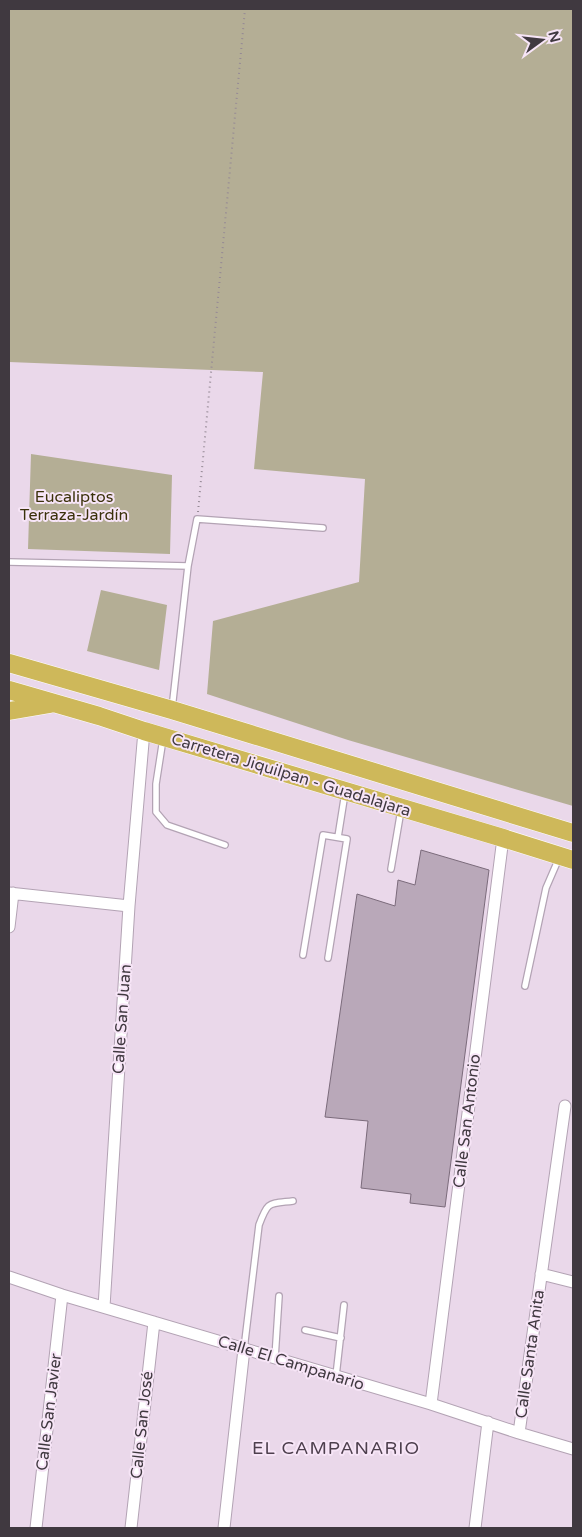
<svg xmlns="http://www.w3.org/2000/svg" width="582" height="1537" viewBox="0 0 582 1537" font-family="'Varela Round',sans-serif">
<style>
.green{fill:#b4ae95}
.building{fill:#b9a8b9;stroke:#7b6b7b}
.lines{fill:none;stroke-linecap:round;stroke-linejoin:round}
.service-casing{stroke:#b3a3b4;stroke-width:8}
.minor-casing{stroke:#b3a3b4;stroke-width:13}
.trunk-casing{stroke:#fff;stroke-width:19}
.path{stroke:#958995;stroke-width:2;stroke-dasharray:1 4;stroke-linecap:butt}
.service{stroke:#fff;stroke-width:5.5}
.minor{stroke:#fff;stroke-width:11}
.trunk{stroke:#ceb85a;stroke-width:18}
.labels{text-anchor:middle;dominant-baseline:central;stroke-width:4;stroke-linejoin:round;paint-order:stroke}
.park-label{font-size:16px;fill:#3a310a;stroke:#f7e5f7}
.street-label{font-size:16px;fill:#403940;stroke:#f7e5f7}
.neighbourhood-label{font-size:18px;letter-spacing:1px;fill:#4d3f4d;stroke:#f7e5f7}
</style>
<rect width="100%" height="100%" fill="#ead8ea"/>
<path class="green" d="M 9,9 L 573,9 L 573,806 L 348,740 L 207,694 L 213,621 L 359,582 L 365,479 L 254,469 L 263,372 L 9,362 Z
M 31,454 L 172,475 L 170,554 L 28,549 Z
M 101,590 L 167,605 L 159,670 L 87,651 Z"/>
<path class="building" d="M 421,850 L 489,870 L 445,1207 L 410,1203 L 411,1194 L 361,1188 L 368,1121 L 325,1117 L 357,894 L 395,906 L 398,880 L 415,885 Z"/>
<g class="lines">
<defs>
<path id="service" d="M 9,562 L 188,566
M 172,709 L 188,566 L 197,519 L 323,528
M 163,739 L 156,784 L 156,812 L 167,825 L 225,845
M 338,837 L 345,793
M 391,869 L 401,810
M 303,955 L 323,835 L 347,839 L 328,958
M 525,986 L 546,888 L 559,858
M 305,1330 L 341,1338
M 244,1349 L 259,1225 C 268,1201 268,1204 293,1201
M 275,1358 L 279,1296
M 336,1376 L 344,1305"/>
<path id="minor" d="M 9,893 L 129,906
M 9,927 L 13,893
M 541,1274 L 573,1282
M 9,1277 L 62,1295 L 431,1404 L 519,1433 L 573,1449
M 104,1307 L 129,906 L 144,731
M 431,1404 L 503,838
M 519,1433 L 565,1106
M 36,1528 L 62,1295
M 131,1528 L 154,1322
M 224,1528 L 244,1349
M 475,1528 L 488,1422"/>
<path id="trunk" d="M 9,663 L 172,710 L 573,833
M 9,690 L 99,716 L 144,731 L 503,838 L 573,860
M 9,711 L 50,704"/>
</defs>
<use href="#service" class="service-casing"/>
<use href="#minor" class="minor-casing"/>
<use href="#trunk" class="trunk-casing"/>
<path class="path" d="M 198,512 L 245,9"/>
<use href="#service" class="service"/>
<use href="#minor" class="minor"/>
<use href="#trunk" class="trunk"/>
</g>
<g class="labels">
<g class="park-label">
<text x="74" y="497">Eucaliptos<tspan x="74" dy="18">Terraza-Jardín</tspan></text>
</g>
<g class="street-label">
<text transform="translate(291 775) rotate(17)">Carretera Jiquilpan - Guadalajara</text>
<text transform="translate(122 1019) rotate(-86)">Calle San Juan</text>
<text transform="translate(467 1121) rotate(-83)">Calle San Antonio</text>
<text transform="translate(530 1354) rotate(-82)">Calle Santa Anita</text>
<text transform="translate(291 1363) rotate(17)">Calle El Campanario</text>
<text transform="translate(49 1412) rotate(-83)">Calle San Javier</text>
<text transform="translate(142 1425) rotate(-84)">Calle San José</text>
</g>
<g class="neighbourhood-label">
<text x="336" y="1448">EL CAMPANARIO</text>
</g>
</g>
<rect width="582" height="1537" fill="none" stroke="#403940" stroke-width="20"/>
<g transform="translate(542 40) rotate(75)" stroke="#f7e5f7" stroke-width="4" paint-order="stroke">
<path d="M0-4L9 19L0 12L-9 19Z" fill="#403940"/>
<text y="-8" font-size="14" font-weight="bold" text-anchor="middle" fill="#403940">N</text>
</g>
</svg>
